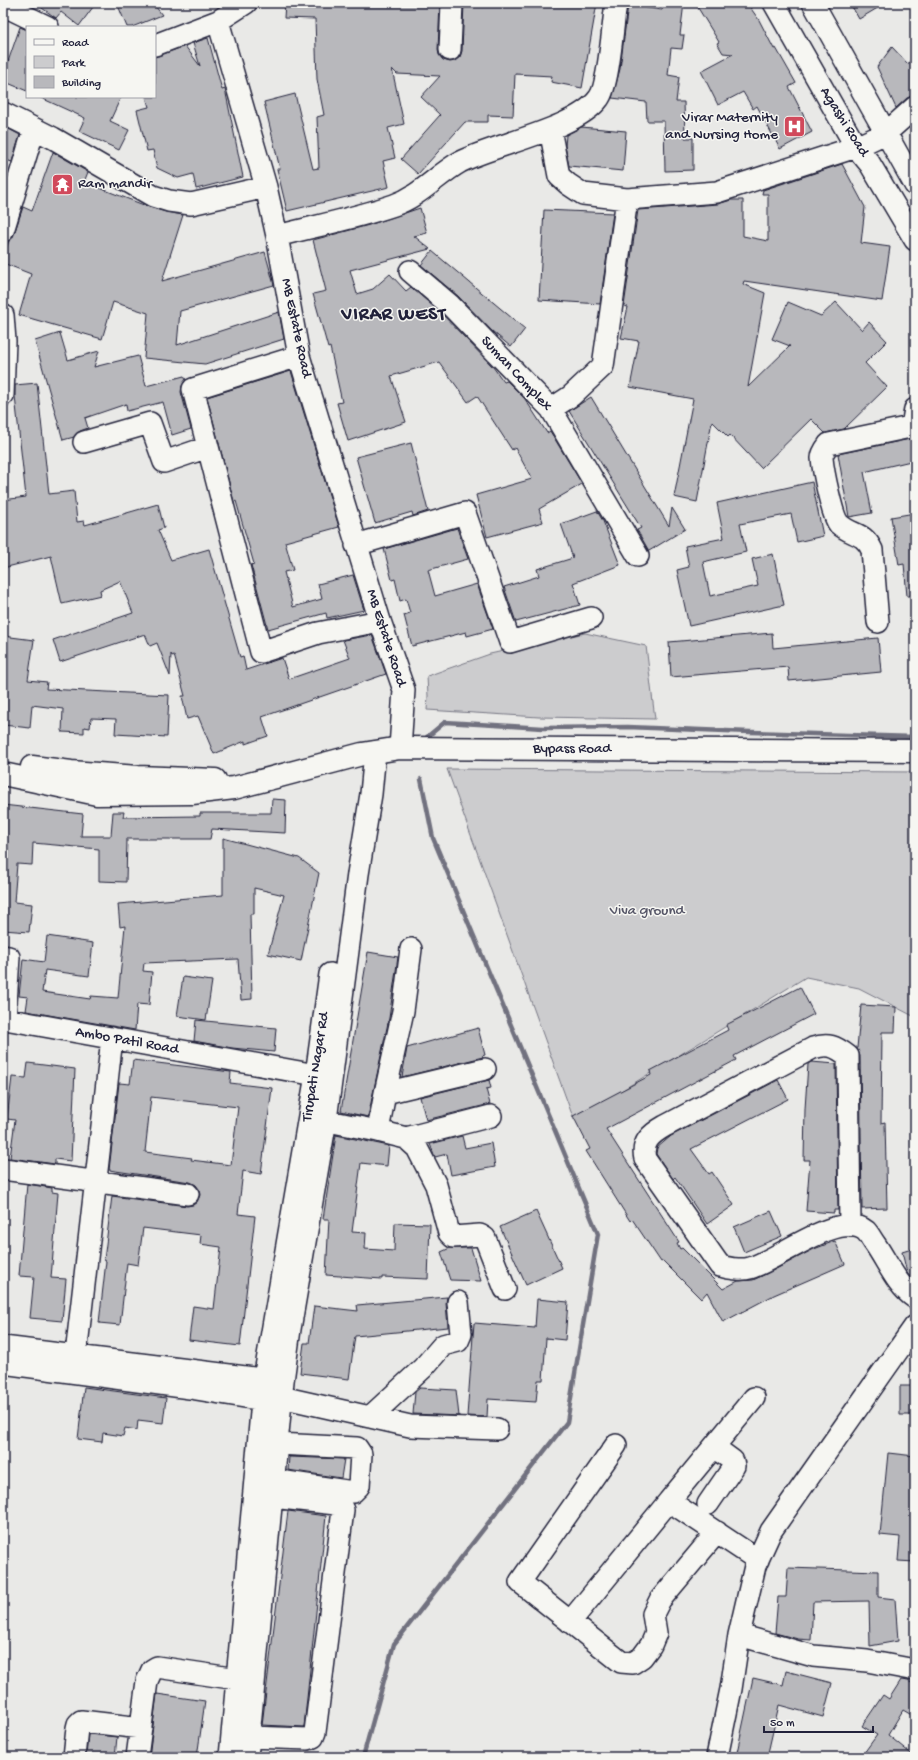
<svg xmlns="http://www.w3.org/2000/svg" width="918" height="1760" viewBox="0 0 918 1760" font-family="'Gochi Hand',sans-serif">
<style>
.green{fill:#ccccce;stroke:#777784}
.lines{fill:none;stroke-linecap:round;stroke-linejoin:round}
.stream{stroke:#71717f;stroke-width:4.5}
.building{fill:#b8b8bc;stroke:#22223b;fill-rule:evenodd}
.minor-casing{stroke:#22223b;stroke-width:24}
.major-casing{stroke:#22223b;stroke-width:25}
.minor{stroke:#f6f6f2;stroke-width:21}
.major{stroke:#f6f6f2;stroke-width:22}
.labels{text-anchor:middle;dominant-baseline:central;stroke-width:3;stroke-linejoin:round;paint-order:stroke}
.poi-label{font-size:15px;fill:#22223b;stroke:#f6f6f2;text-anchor:end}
.street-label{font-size:15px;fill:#22223b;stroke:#f6f6f2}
.park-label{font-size:15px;fill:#555567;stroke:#f6f6f2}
.district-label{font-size:19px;font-weight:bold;letter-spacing:1px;fill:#22223b;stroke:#f6f6f2}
</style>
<rect width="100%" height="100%" fill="#e9e9e7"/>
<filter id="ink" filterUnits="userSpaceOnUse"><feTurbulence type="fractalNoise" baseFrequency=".025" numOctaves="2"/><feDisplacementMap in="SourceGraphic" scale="8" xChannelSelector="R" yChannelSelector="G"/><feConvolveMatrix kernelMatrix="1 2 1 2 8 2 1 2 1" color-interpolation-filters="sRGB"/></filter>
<g filter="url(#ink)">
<path class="green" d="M 585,633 L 646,646 L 655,719 L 539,717 L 427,710 L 428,696 L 427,676 L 490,654 Z
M 447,769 L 915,772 L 915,1017 L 859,988 L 806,977 L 574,1120 Z"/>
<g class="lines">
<path class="stream" d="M 427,737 L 445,722 L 543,728 L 628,727 L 750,732 L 915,737
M 363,1757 L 394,1644 L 567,1422 L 598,1234 L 433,838 L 421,779"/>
</g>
<path class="building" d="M 35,3 L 96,3 L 79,26 L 61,12 L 56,18 Z
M 117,3 L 153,3 L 162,15 L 132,27 L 127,27 Z
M 285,3 L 440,3 L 438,50 L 439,55 L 443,60 L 450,62 L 455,61 L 460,57 L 462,51 L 464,3 L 597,3 L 582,88 L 551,82 L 552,76 L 515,74 L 513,116 L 488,115 L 488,122 L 465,122 L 418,174 L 401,159 L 440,115 L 421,97 L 440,76 L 397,74 L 392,69 L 404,124 L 388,128 L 395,158 L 383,161 L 389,187 L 287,211 L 277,169 L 280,169 L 264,102 L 295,94 L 313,169 L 319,168 L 317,117 L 324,115 L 317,79 L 315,19 L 284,18 Z
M 663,3 L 684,3 L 680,35 L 684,35 L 682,49 L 671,48 L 668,75 L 679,77 L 676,102 L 684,102 L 685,138 L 693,138 L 693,170 L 665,171 L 664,121 L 647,121 L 646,102 L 612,98 L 620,69 L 628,5 L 662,10 Z
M 695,3 L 747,3 L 759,20 L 774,49 L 776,48 L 796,83 L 789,87 L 812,132 L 780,149 L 757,106 L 753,109 L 743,92 L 718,105 L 701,71 L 733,54 L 723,53 L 717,43 L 719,42 Z
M 850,3 L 886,3 L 859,19 Z
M 20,27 L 27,30 L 27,91 L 3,81 L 3,76 Z
M 208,38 L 222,90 L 225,89 L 243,177 L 196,189 L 193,174 L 178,178 L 157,168 L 153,150 L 147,151 L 137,110 L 149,107 L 146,97 L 155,97 L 155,57 L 185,46 L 200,66 L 193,43 Z
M 892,47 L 908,64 L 915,53 L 915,95 L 907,98 L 896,108 L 877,67 Z
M 39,97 L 121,97 L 110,121 L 129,130 L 119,150 L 79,131 L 85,118 Z
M 3,126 L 20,135 L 12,162 L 3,159 Z
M 581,127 L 626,131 L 623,171 L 569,166 L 565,146 L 566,135 Z
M 53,152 L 88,172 L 84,182 L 149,207 L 166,212 L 183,215 L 162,281 L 265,252 L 274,285 L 180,311 L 177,345 L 279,312 L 284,339 L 205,364 L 144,358 L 148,313 L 113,302 L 102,339 L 19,315 L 31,274 L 3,263 L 3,257 L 9,241 L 14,234 L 23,207 L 32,211 Z
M 842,164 L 865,207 L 861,243 L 890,247 L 882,301 L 744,281 L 743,284 L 765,293 L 748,387 L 790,346 L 772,339 L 788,302 L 821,316 L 836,302 L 862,330 L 869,322 L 887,341 L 865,363 L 887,387 L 844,429 L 825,433 L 811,419 L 761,468 L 730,435 L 728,437 L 712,421 L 697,502 L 674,497 L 693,399 L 630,387 L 639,341 L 621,338 L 628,307 L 624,306 L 638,210 L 718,204 L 731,200 L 743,200 L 743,236 L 768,241 L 768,194 L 762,194 L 763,190 Z
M 420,208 L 427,233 L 414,236 L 430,249 L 350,270 L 357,294 L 373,289 L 390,274 L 406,291 L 411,287 L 442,314 L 493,367 L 504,382 L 507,381 L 525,399 L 547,433 L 550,431 L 582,484 L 539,509 L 543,522 L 487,537 L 476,495 L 532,479 L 515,448 L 512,450 L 477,396 L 468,402 L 439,362 L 391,376 L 406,422 L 348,441 L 337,403 L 342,402 L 330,347 L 328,348 L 313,294 L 326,291 L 313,240 L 369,225 Z
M 544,210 L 613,213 L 600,304 L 539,300 Z
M 432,251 L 525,329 L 511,347 L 492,331 L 458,296 L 421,265 Z
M 60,333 L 68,360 L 99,351 L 94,367 L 138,356 L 146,386 L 184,376 L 186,380 L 182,386 L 181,392 L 191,429 L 172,435 L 163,402 L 127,411 L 126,404 L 85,418 L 88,428 L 80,431 L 74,437 L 63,440 L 35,341 Z
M 291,371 L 339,527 L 285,542 L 293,570 L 284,572 L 293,607 L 322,599 L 318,584 L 353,575 L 364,610 L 327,618 L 326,613 L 268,629 L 251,565 L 254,564 L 236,501 L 234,502 L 207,397 Z
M 37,383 L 49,494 L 74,491 L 77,522 L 84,521 L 85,525 L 158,504 L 164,528 L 158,530 L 171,560 L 209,549 L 240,657 L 243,656 L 246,670 L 282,658 L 289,679 L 350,658 L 343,640 L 372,635 L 386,674 L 262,717 L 268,736 L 245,744 L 245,741 L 214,754 L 198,716 L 187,719 L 182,696 L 185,696 L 174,655 L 172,656 L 171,654 L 170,676 L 157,643 L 150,646 L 145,634 L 60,662 L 53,640 L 133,613 L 120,581 L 100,590 L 101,595 L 62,604 L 51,556 L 3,568 L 3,500 L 26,497 L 15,396 L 15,385 Z
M 591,397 L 669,526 L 672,508 L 685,529 L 649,551 L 637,530 L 641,528 L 569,411 Z
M 915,438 L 915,460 L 864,472 L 872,513 L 849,517 L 838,454 Z
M 411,443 L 428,511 L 413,516 L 412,512 L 375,523 L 356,457 Z
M 812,482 L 823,536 L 797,542 L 791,514 L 740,524 L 746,552 L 703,562 L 710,596 L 758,586 L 752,559 L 773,554 L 784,605 L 689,626 L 677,570 L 689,567 L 685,546 L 724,538 L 717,503 Z
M 597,511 L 603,521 L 620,565 L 573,583 L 580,605 L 516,622 L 504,587 L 539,576 L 537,569 L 573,558 L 561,524 Z
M 915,513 L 915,596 L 907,596 L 904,564 L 899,565 L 891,517 Z
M 457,528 L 468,559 L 428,570 L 435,596 L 477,584 L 493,629 L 467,636 L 466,632 L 412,646 L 404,615 L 410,613 L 406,599 L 400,601 L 395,579 L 392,580 L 384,549 Z
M 772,633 L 773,648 L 878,638 L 881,672 L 789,681 L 788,667 L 671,677 L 669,642 Z
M 3,636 L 34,640 L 28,680 L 47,682 L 46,689 L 169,695 L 167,737 L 115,734 L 116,719 L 91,718 L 90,728 L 84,727 L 84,733 L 62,732 L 63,709 L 32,705 L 30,728 L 3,725 Z
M 272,799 L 286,800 L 285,833 L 212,829 L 210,839 L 127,839 L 126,882 L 99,881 L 99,849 L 33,843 L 32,865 L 17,864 L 14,902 L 32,904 L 29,932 L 3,930 L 3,805 L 83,814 L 81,836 L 111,836 L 113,812 L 124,812 L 123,817 L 200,816 L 200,813 L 271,813 Z
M 223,838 L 299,858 L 319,873 L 301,961 L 268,954 L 284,895 L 254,888 L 254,914 L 250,914 L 252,999 L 241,1000 L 238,959 L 144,963 L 143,971 L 152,972 L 149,1005 L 137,1004 L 135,1030 L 26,1011 L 28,997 L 19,996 L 23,959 L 44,962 L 47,936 L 93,943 L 89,976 L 45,970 L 42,992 L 90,999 L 91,996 L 118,998 L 125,926 L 120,927 L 118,904 L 223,895 Z
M 368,952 L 398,957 L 389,1018 L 368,1117 L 341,1111 Z
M 183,977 L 212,981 L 206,1020 L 177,1016 Z
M 800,987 L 814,1014 L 734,1056 L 736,1060 L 606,1129 L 679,1242 L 677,1243 L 680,1249 L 682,1248 L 723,1289 L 738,1281 L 753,1280 L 766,1274 L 814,1249 L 835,1241 L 845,1264 L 774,1295 L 723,1322 L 707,1292 L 701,1299 L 663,1261 L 661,1262 L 632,1219 L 630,1221 L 586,1151 L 590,1149 L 573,1116 L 651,1075 L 650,1071 L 728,1030 L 726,1025 Z
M 861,1005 L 896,1007 L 895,1032 L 882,1032 L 881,1123 L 885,1122 L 887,1208 L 862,1209 L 860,1056 L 857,1048 Z
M 196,1020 L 276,1028 L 274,1052 L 232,1048 L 194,1041 Z
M 478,1028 L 485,1055 L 482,1056 L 483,1057 L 402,1077 L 407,1048 Z
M 133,1060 L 231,1072 L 230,1083 L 272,1088 L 261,1174 L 243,1171 L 238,1214 L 255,1216 L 240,1346 L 189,1340 L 193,1306 L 214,1309 L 221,1247 L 200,1244 L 201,1235 L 143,1228 L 138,1265 L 127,1263 L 120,1325 L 99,1323 L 106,1261 L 104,1260 L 112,1196 L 187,1206 L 193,1205 L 197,1202 L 200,1195 L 199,1189 L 196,1185 L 190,1182 L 109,1170 L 119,1083 L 130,1084 ZM 151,1097 L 238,1107 L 231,1165 L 191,1160 L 192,1158 L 145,1152 Z
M 811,1062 L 836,1064 L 838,1210 L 834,1210 L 834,1213 L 806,1211 L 810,1160 L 804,1160 L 805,1109 L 808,1064 Z
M 28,1063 L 75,1069 L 71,1161 L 55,1159 L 55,1164 L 10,1158 L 15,1120 L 7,1119 L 12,1077 L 26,1078 Z
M 489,1080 L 491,1088 L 486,1089 L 490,1104 L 426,1120 L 420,1097 Z
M 778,1080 L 788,1099 L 691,1149 L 709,1174 L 712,1172 L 734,1205 L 707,1224 L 675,1177 L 673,1179 L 656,1154 L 657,1148 L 671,1136 Z
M 336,1135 L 389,1146 L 387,1166 L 361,1163 L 352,1232 L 366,1233 L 365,1249 L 394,1251 L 395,1223 L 430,1224 L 428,1279 L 382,1277 L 382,1279 L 326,1275 L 329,1219 L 323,1219 Z
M 462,1136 L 465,1148 L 491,1143 L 495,1167 L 451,1175 L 447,1154 L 435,1157 L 430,1144 Z
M 27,1184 L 52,1188 L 52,1192 L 58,1193 L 51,1278 L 66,1279 L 62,1321 L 30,1318 L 34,1277 L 19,1276 Z
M 536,1211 L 562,1268 L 526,1285 L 500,1227 Z
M 771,1211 L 782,1236 L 744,1252 L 734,1227 Z
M 450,1248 L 471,1248 L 481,1281 L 450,1280 L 441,1252 Z
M 915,1248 L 915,1282 L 907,1273 L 902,1252 Z
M 447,1297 L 446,1303 L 448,1327 L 355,1336 L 349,1379 L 300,1373 L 304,1343 L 309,1343 L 314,1306 L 358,1311 L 357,1305 Z
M 537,1299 L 568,1302 L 565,1340 L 546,1338 L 543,1380 L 538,1380 L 536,1402 L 488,1399 L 487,1417 L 467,1416 L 474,1323 L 535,1328 Z
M 900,1386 L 915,1386 L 915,1415 L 900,1415 Z
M 84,1387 L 166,1398 L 163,1423 L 138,1420 L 137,1430 L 125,1428 L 123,1436 L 103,1433 L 102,1442 L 78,1439 Z
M 420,1388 L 456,1390 L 459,1416 L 413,1414 L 415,1392 Z
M 888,1453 L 915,1456 L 915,1562 L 898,1561 L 900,1537 L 880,1535 Z
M 289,1457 L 344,1459 L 341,1478 L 288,1470 Z
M 288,1511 L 326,1516 L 304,1727 L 262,1725 Z
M 788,1568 L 878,1571 L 878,1597 L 895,1599 L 898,1641 L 870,1646 L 869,1601 L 813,1602 L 811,1640 L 798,1639 L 775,1633 L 778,1597 L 786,1597 Z
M 786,1671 L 832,1683 L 823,1717 L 779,1705 L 767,1757 L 736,1757 L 753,1678 L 783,1685 Z
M 901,1680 L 908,1681 L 915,1685 L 915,1717 L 903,1710 L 888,1735 L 915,1757 L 861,1757 L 877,1735 L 862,1726 L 883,1695 L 889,1699 Z
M 157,1694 L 205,1701 L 197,1757 L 149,1757 Z
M 88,1734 L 117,1737 L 115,1757 L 86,1757 Z"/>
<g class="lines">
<defs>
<path id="minor" d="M 774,3 L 856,147 L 870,164 L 915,240
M 813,3 L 915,185
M 3,7 L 13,10 L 48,27
M 218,21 L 266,187 L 277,236 L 299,356 L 380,621 L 404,690 L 400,748
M 155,45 L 218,21 L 246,3
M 450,50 L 452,3
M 3,113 L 53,138 L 153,196 L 169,201 L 191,204 L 266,187
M 550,129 L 559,176 L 568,184 L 583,194 L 627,199 L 717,192 L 856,147 L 886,133 L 915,107
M 3,231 L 34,129
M 277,236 C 316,226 356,218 394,205 C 420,196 437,175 460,162 C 495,144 577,129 599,98 C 609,85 613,22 616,3
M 410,271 L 450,305 L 551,409 L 638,556
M 3,315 L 5,341 L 3,395
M 299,356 L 193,389 L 261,652 L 318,633 L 380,621
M 551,409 L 571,396 L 603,366 L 627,199
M 912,427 L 915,409
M 84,442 L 150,423 L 164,462 L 208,447
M 356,545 L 465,513 L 510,642 L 591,618
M 878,622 L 872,550 C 863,531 852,536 839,524 C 832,516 823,470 822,458 C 822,453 826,448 829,444 L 915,426
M 3,956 L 9,957 L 5,1019 L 316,1075
M 385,1093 L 485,1069
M 313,1118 L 378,1131 L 406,1138 L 417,1148 L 436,1185 L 449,1233 L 453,1237 L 480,1235 L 485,1238 L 505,1289
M 378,1131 L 385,1093 L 403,1011 L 411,949
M 406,1138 L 491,1116
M 3,1169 L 188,1194
M 850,1226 L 848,1056 C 835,1046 828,1043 813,1048 L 665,1126 C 651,1134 641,1142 645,1159 L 720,1266 C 730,1268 740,1271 750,1268 C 778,1260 840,1209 866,1231 C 869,1234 872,1240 875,1244 C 887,1261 897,1286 915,1298
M 3,1347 L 278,1381
M 76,1355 L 112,1038
M 3,1363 L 190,1388 L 276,1402
M 281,1397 L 410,1426 L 497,1429
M 754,1398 L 669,1501 L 758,1560
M 370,1417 L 423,1368 L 443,1345 L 458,1341 L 461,1334 L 458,1302
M 616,1445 L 520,1582 L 621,1662 L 633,1663 L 642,1657 L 651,1645 L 656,1633 L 653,1614 L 660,1600 L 717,1532
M 273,1480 L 353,1492 L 359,1486 L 361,1454 L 357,1448 L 277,1444
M 708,1504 L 734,1466 L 733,1461 L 714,1447
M 570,1622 L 669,1501
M 739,1635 L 813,1656 L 867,1661 L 915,1670
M 249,1737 L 308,1739 L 313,1737 L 315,1732 L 343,1510 L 341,1506 L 336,1504 L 272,1497
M 74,1757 L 77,1728 L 78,1724 L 81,1721 L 141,1728
M 137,1757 L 147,1681 L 152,1670 L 157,1667 L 237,1679
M 230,1757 L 264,1379 L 316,1075 L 330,974
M 247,1757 L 283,1381 L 290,1329 L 326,1120 L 358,874 L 371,794 L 375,752
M 717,1757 L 731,1689 L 739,1635 L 755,1566 L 771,1531 L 915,1326"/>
<path id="major" d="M 32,767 L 71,772 L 138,777 L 215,780
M 3,774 L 97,794 L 192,793 L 234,788 L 362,754 L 400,748 L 915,751"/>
</defs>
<use href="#minor" class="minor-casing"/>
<use href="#major" class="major-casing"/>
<use href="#minor" class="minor"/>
<use href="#major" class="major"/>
</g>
</g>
<defs>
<symbol id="hospital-square" viewBox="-11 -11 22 22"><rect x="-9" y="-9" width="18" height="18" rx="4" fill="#d1495b" stroke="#f6f6f2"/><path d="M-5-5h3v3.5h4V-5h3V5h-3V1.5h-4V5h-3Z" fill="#fff"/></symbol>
<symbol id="temple-square" viewBox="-11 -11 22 22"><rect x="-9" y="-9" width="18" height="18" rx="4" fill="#d1495b" stroke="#f6f6f2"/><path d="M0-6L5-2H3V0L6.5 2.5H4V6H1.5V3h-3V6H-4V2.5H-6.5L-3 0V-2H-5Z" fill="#fff"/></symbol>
</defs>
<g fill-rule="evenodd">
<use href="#hospital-square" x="782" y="114" width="25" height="25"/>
<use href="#temple-square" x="50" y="172" width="25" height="25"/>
</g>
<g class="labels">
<g class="poi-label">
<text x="778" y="118">Virar Maternity<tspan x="778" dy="17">and Nursing Home</tspan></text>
<text x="78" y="184" text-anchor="start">Ram mandir</text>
</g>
<g class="street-label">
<text transform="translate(844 122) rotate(58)">Agashi Road</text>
<text transform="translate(296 328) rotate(78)">MB Estate Road</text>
<text transform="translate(516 374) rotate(47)">Suman Complex</text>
<text transform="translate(386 638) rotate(72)">MB Estate Road</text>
<text x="572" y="749">Bypass Road</text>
<text transform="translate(127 1041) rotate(10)">Ambo Patil Road</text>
<text transform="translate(316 1067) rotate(-81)">Tirupati Nagar Rd</text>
</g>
<g class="park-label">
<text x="647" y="911">Viva ground</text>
</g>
<g class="district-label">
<text x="394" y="315">VIRAR WEST</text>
</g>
</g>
<rect width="918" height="1760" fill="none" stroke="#f6f6f2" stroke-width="16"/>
<rect x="8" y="8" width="902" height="1744" fill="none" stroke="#22223b" stroke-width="1.5" filter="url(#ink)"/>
<rect x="26" y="26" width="130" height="72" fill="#f6f6f2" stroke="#a1a1a9"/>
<rect x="34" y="39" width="20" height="6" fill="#f6f6f2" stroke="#a1a1a9"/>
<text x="62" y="46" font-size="12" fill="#22223b">Road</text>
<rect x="34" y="56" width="20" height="12" fill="#ccccce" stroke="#a1a1a9"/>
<text x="62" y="66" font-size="12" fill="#22223b">Park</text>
<rect x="34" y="76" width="20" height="12" fill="#b8b8bc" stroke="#a1a1a9"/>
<text x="62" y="86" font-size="12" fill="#22223b">Building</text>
<path d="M764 1726v6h109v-6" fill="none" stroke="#22223b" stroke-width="2"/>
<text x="770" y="1726" font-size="12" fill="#22223b" stroke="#f6f6f2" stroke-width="3" paint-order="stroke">50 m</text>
</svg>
